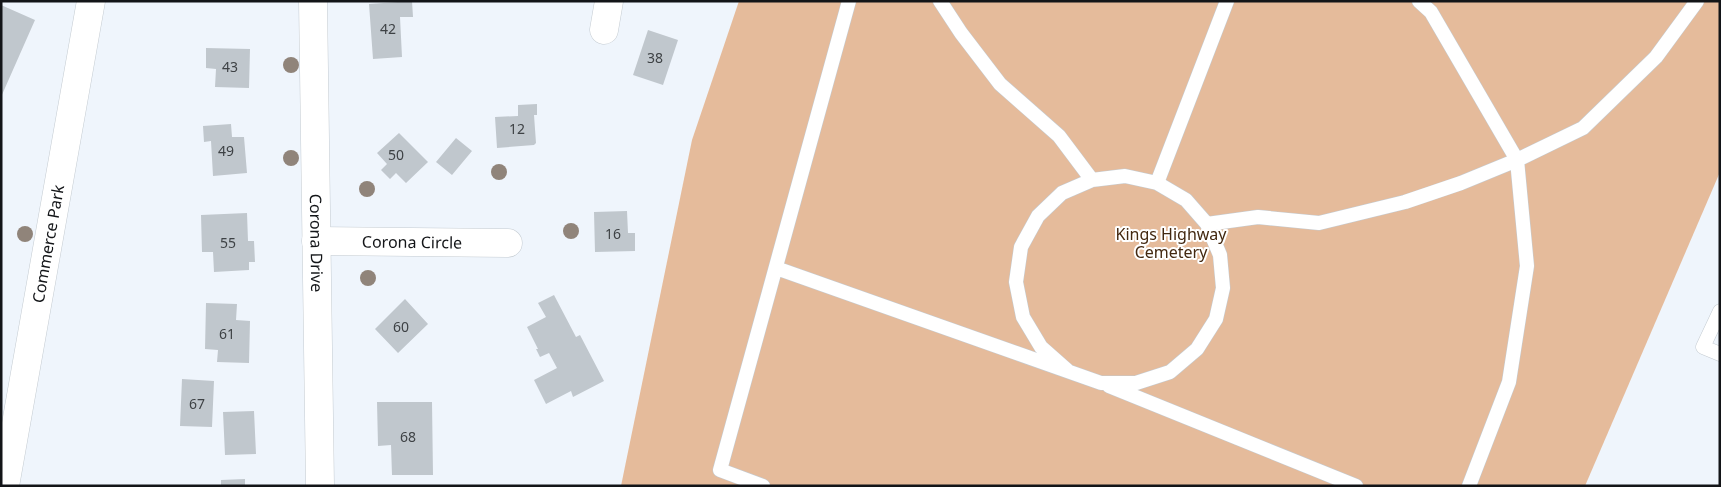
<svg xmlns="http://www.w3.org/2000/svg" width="1721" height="487" viewBox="0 0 1721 487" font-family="'Noto Sans',sans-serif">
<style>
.green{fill:#e5bb9b}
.building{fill:#c0c7cd}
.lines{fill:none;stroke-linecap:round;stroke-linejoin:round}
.service-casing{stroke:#c4cbd1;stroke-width:15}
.minor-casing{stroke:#c4cbd1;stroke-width:29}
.service{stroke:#fff;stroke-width:14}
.minor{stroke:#fff;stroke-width:28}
.tree{fill:#90847a}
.labels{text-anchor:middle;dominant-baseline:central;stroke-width:4;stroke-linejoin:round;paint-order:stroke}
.number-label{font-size:14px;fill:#3e4245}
.park-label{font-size:16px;fill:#432810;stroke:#fff}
.street-label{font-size:16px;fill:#131518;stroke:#fff}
</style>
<rect width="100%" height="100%" fill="#eff5fc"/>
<path class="green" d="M 739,1 L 1720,1 L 1720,172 L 1585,486 L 621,486 L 692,140 Z"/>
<path class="building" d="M 412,1 L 413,17 L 400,17 L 402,57 L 373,59 L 369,4 Z
M 1,5 L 35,20 L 1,97 Z
M 648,30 L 678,40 L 663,85 L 633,75 Z
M 206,48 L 250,49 L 249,88 L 215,87 L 216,69 L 206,68 Z
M 537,104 L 537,115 L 534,115 L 536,143 L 534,145 L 497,148 L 495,117 L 518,116 L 518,105 Z
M 231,124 L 232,137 L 244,137 L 247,173 L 213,176 L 211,141 L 204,142 L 203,126 Z
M 399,133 L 428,162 L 406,183 L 396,173 L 390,179 L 381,170 L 387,164 L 377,153 Z
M 456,138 L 472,151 L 452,175 L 436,162 Z
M 627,211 L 628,233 L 635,233 L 635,251 L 595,252 L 594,212 Z
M 247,213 L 248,241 L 254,241 L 255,262 L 249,262 L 249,270 L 214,272 L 213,252 L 202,252 L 201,215 Z
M 554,295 L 576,337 L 580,335 L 604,381 L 573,397 L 571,391 L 546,404 L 534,380 L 557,368 L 549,353 L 540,357 L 536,349 L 538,349 L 527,327 L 546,317 L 538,303 Z
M 405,299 L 428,324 L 398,353 L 375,329 Z
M 206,303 L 237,304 L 236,320 L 250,321 L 249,363 L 217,362 L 218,350 L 205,349 Z
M 182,379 L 214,381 L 212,427 L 180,426 Z
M 377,402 L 432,402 L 433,475 L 392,475 L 391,445 L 378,446 Z
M 254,411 L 256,454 L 225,455 L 223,412 Z
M 245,479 L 245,486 L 221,486 L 221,480 Z"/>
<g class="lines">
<defs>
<path id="service" d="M 940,1 L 961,33 L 1000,84 L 1059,136 L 1092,180
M 1419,1 L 1431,12 L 1517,160 L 1527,266 L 1509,382 L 1469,486
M 1157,183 L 1227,1
M 1207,224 L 1258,217 L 1319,223 L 1405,202 L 1461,183 L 1517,160 L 1583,128 L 1656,57 L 1697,1
M 776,268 L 1101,383 L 1136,383 L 1170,372 L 1197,349 L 1216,319 L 1223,288 L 1220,255 L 1207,224 L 1186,200 L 1157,183 L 1125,176 L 1092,180 L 1062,193 L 1038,216 L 1021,247 L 1016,282 L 1023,317 L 1041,347 L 1067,370
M 1720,311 L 1703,347 L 1720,354
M 1109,386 L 1356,486
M 763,486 L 720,470 L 849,1"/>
<g id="minor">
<path id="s1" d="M 313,1 L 320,486"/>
<path d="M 604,30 L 609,1"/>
<path id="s2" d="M 316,241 L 508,243"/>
<path id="s3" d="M 5,486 L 91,1"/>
</g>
</defs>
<use href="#service" class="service-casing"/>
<use href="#minor" class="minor-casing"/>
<use href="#service" class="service"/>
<use href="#minor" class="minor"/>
</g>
<g class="tree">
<circle cx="291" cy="65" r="8"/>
<circle cx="291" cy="158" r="8"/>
<circle cx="499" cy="172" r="8"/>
<circle cx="367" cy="189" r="8"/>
<circle cx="571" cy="231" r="8"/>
<circle cx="25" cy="234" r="8"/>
<circle cx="368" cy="278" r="8"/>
</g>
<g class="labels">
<g class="number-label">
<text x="388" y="28">42</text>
<text x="655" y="57">38</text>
<text x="230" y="66">43</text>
<text x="517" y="128">12</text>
<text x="226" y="150">49</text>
<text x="396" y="154">50</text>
<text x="613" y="233">16</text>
<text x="228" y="242">55</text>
<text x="401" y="326">60</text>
<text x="227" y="333">61</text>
<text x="197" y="403">67</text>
<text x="408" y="436">68</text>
</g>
<g class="park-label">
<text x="1171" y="234">Kings Highway<tspan x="1171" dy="18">Cemetery</tspan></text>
</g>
<g class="street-label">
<text stroke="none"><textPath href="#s2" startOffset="96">Corona Circle</textPath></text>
<text stroke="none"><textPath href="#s3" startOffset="246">Commerce Park</textPath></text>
<text stroke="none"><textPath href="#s1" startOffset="242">Corona Drive</textPath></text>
</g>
</g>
<rect width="1721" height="487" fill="none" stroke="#131518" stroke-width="5"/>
</svg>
